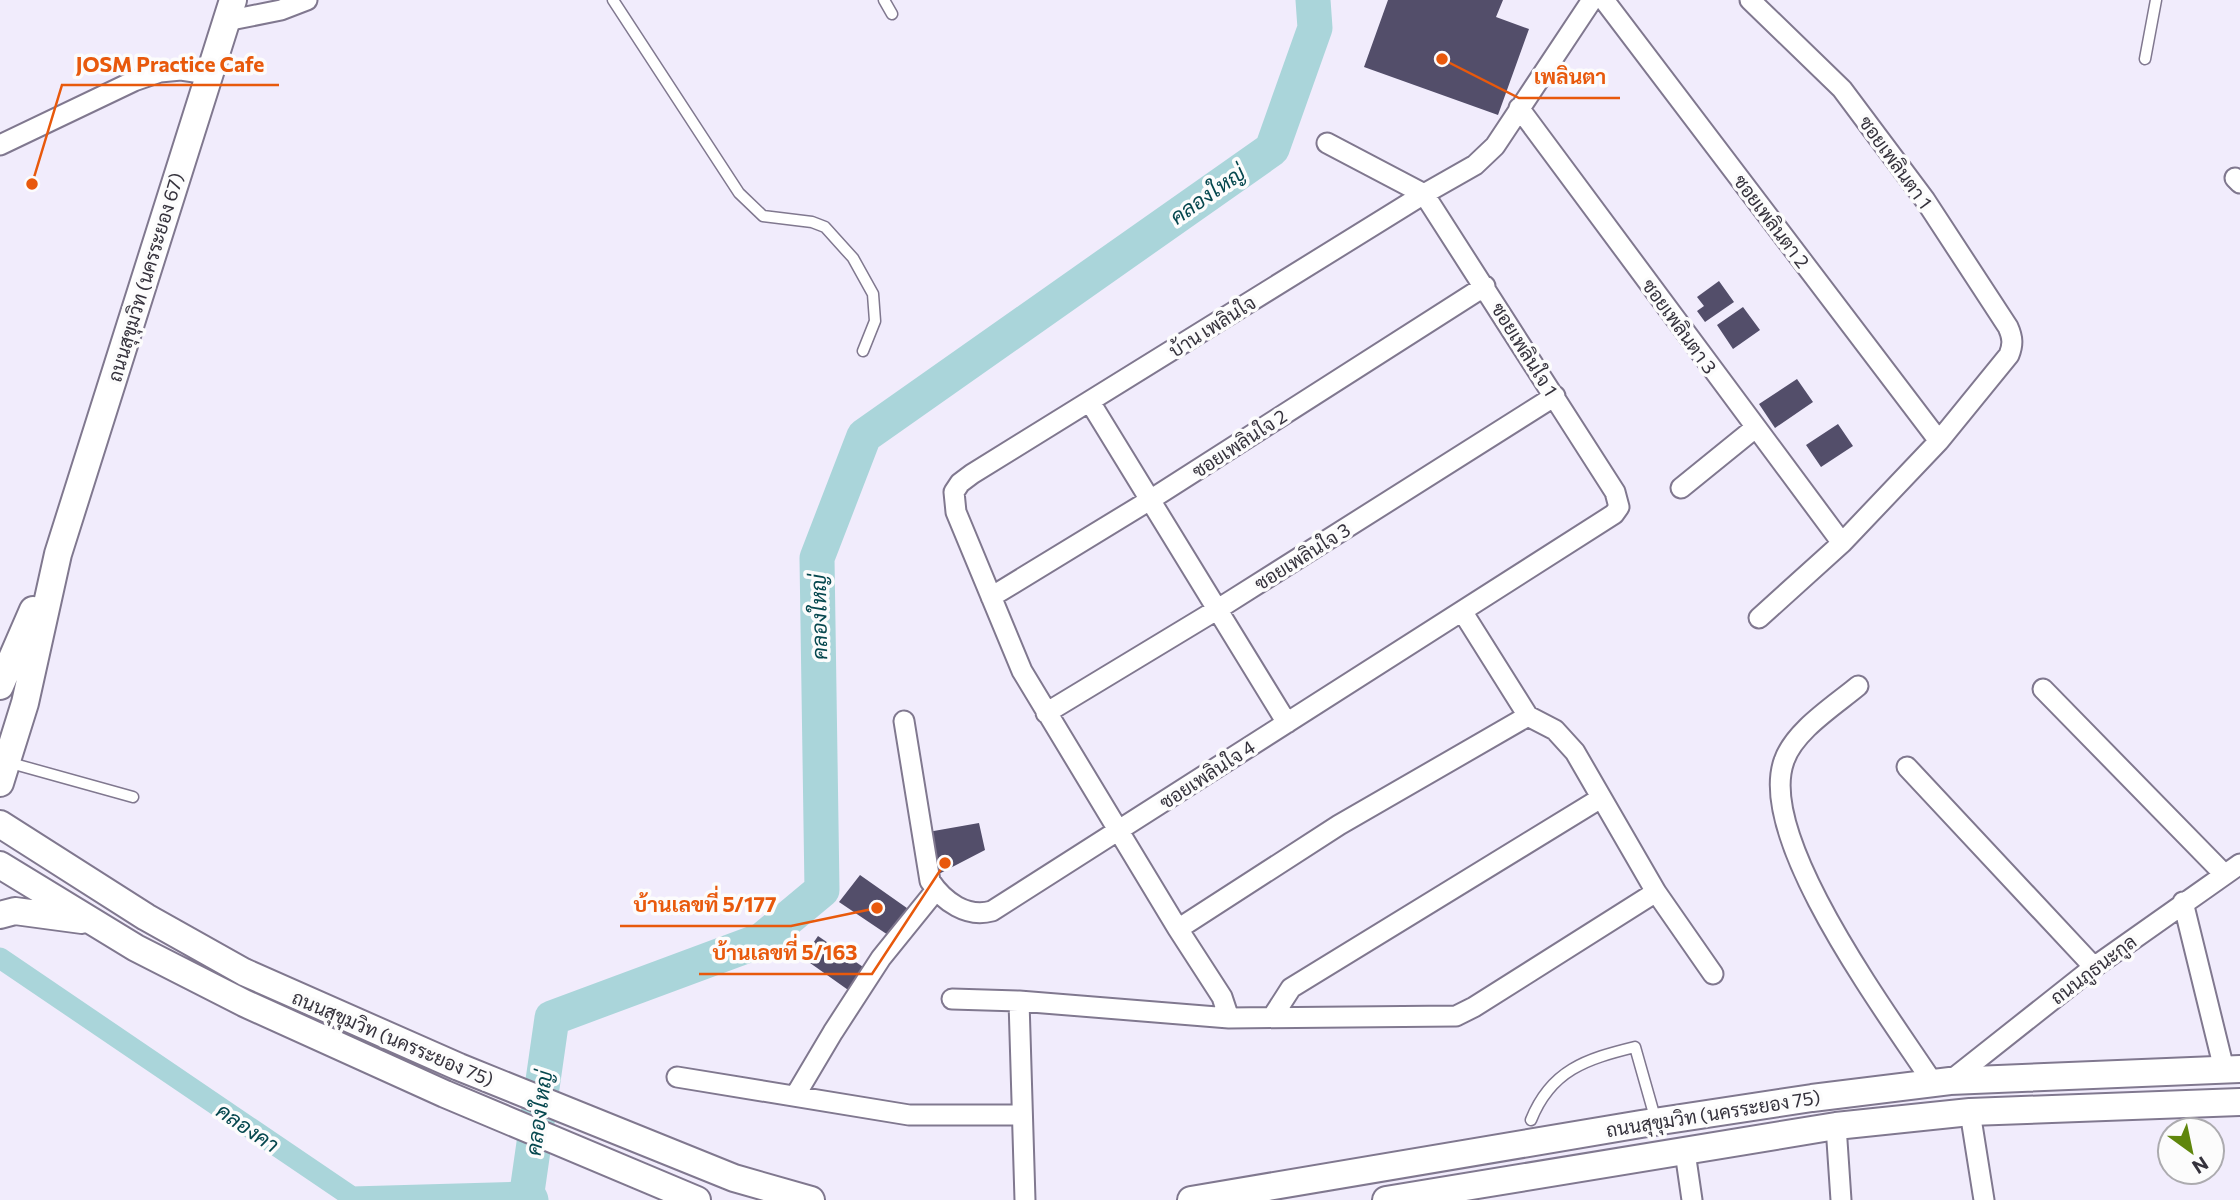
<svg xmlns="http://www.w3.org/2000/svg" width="2240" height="1200" viewBox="0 0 2240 1200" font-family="Commissioner,Sarabun,sans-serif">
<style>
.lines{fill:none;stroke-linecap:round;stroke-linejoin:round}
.canal{stroke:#aad5da;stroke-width:21}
.river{stroke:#aad5da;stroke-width:35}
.building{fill:#534e6a}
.lane-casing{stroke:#80788f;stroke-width:13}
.street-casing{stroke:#80788f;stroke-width:23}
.secondary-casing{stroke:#80788f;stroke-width:30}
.lane{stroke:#fff;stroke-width:10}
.street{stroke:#fff;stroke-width:19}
.secondary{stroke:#fff;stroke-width:26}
.labels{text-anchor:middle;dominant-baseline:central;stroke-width:7;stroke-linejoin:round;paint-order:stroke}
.street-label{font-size:19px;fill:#35323c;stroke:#fcfcfc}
.water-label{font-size:21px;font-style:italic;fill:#05474e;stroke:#fcfcfc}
.leader{fill:none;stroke:#e8590c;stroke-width:2.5}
.callout-dot{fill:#e8590c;stroke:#fcfcfc;stroke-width:2.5}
.callout-label{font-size:21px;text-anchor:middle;font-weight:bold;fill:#e8590c;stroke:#fcfcfc;stroke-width:7;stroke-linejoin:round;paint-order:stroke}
</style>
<rect width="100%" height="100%" fill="#f1ecfc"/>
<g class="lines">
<path class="canal" d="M 0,958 L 352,1197 L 527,1192"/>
<path class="river" d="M 531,1200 L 527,1192 L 552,1018 L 762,940 L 822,890 L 817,558 L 864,436 L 1272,149 L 1315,28 L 1313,0"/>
</g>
<path class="building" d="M 1388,0 L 1503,0 L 1496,17 L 1529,29 L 1498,115 L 1364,67 Z
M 1719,281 L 1734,302 L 1705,322 L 1697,311 L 1704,306 L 1697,297 Z
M 1743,307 L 1760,330 L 1733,349 L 1717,325 Z
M 1797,379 L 1813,402 L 1775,428 L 1759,404 Z
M 1838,424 L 1853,446 L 1821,467 L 1806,445 Z
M 979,823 L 985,850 L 933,877 L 928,832 Z
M 860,875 L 914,913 L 894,939 L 839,902 Z
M 818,936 L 866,969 L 851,992 L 803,958 Z"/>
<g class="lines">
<defs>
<path id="lane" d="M 613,0 L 739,193 L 763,216 L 812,222 L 825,227 L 853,258 L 873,294 L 875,321 L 863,351
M 884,0 L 892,14
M 2145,59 L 2156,0
M 7,762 L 133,797
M 1531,1120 C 1551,1070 1586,1059 1635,1047 L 1656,1121"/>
<path id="street" d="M 1604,0 L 1939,441
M 1750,0 L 1842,89 L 1925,200 L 2008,327 C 2013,338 2013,345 2009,355 L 1939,441 L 1842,543 L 1759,618
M 226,21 L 281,10 L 307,0
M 1519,108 L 1842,543
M 0,145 L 134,81 L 160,72 L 181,70 L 208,74
M 2235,178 L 2240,183
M 1090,402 L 1287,723
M 1681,488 L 1755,428
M 991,597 L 1150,500 L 1485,286
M 1462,611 L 1528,716 L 1555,730 L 1575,752 L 1656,892 L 1713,974
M 1858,686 C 1834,706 1794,731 1784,761 C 1756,839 1890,1017 1933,1083
M 2043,689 L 2224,874
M 1046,713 L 1218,609 L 1555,396
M 904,721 L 930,881 C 944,902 967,918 992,911 L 1614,514 L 1619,507 L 1615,492 L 1424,194 L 1327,143
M 1907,767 L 2094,967
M 2183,902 L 2224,1069
M 1178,929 L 1339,825 L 1528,716
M 952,999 L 1019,1001 L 1229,1018 L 1456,1016 L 1474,1007 L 1656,892
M 1019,1001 L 1025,1200
M 1273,1016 L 1291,988 L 1601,798
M 1229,1018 L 1222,997 L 1178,929 L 1022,671 L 956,512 L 954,492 L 960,483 L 972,474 L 1424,194 L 1475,165 L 1495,146 L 1592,0
M 677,1077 L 909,1115 L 1022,1115
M 1950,1081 L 2094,967 L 2240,864
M 795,1096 L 833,1032 L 881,958 L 936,890
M 1970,1112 L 1984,1200
M 1836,1126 L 1841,1200
M 1685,1152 L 1692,1200"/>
<path id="secondary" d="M 0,686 L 33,610
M 0,783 L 25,703 L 58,554 L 233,0
M 0,824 L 146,917 L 244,972 L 459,1067 L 734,1178 L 811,1200
M 0,865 L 136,948 L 244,1003 L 445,1094 L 697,1200
M 0,915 L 15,911 L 82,920
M 1191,1200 L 1641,1124 L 1812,1098 L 1950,1081 L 2240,1069
M 1386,1200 L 1836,1126 L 1970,1112 L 2240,1102"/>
</defs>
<use href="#lane" class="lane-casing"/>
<use href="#street" class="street-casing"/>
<use href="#secondary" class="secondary-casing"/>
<use href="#lane" class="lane"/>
<use href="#street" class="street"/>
<use href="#secondary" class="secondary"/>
</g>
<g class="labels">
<g class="street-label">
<text transform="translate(1896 162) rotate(54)">ซอยเพลินตา 1</text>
<text transform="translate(1772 221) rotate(53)">ซอยเพลินตา 2</text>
<text transform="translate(145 277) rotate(-73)">ถนนสุขุมวิท (นครระยอง 67)</text>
<text transform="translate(1212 326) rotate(-32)">บ้าน เพลินใจ</text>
<text transform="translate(1680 326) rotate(54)">ซอยเพลินตา 3</text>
<text transform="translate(1525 349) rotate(58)">ซอยเพลินใจ 1</text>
<text transform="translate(1239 443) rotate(-33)">ซอยเพลินใจ 2</text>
<text transform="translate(1302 556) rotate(-32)">ซอยเพลินใจ 3</text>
<text transform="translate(1207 774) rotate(-33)">ซอยเพลินใจ 4</text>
<text transform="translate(2093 969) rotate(-37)">ถนนภูธนะกูล</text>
<text transform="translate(393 1038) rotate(23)">ถนนสุขุมวิท (นครระยอง 75)</text>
<text transform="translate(1713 1113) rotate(-9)">ถนนสุขุมวิท (นครระยอง 75)</text>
</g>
<g class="water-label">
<text transform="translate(1207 194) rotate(-35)">คลองใหญ่</text>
<text transform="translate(818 617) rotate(-91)">คลองใหญ่</text>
<text transform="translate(538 1113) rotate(-82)">คลองใหญ่</text>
<text transform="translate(248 1127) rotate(34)">คลองคา</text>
</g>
</g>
<path class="leader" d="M32 184L62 85H279M1442 59L1519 98H1620M877 908L791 926H620M945 863L872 974H699"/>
<g class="callout-dot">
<circle cx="32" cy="184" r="7"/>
<circle cx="1442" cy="59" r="7"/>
<circle cx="877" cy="908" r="7"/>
<circle cx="945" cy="863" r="7"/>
</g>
<g class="callout-label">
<text x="170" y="72">JOSM Practice Cafe</text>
<text x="1570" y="84">เพลินตา</text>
<text x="705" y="912">บ้านเลขที่ 5/177</text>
<text x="785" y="960">บ้านเลขที่ 5/163</text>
</g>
<g transform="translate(2191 1151) rotate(147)"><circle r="33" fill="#fcfcfc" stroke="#acabaf" stroke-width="2"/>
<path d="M0-5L12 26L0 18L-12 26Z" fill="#5f860c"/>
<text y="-10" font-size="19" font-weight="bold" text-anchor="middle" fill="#35323c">N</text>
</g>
</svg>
